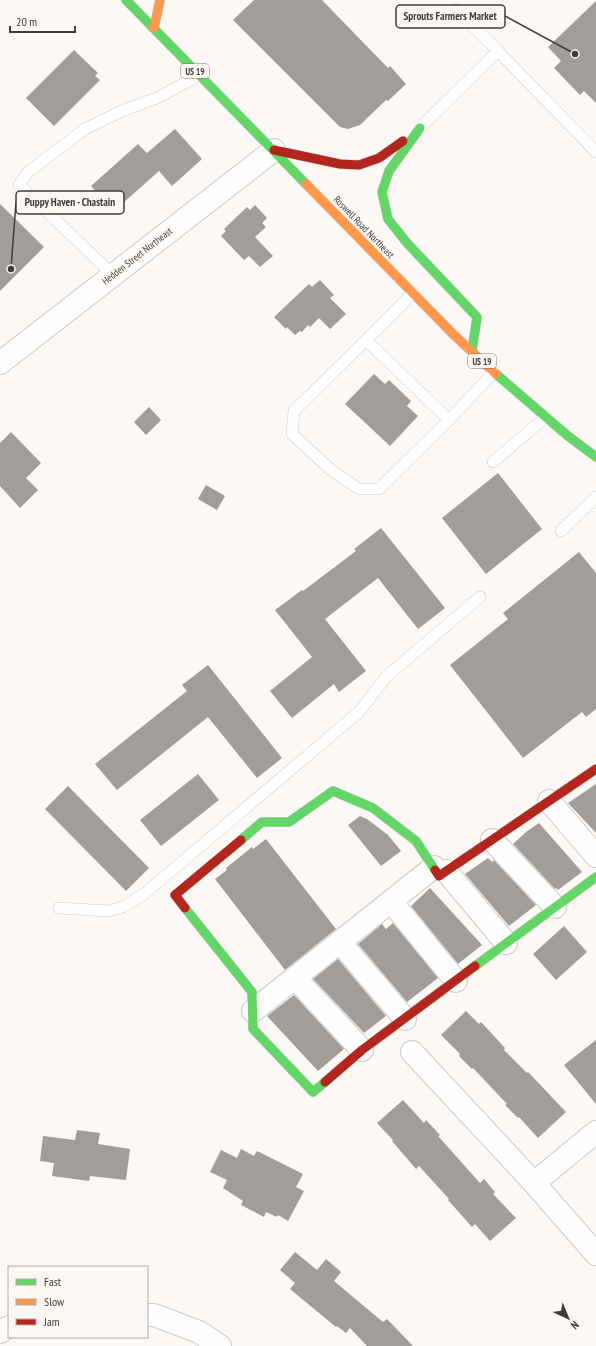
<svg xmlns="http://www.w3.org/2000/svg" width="596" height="1346" viewBox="0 0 596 1346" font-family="'PT Sans Narrow',sans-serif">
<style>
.building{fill:#a19d9a}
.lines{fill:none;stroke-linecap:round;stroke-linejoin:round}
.lane-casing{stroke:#cecac7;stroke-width:12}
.street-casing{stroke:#cecac7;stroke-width:24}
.fast-casing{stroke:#cecac7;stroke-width:10}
.slow-casing{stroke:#cecac7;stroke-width:10}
.jam-casing{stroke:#cecac7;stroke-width:10}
.lane{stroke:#fefefe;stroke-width:11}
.street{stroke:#fefefe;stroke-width:22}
.fast{stroke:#63d668;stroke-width:9}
.slow{stroke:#ff974d;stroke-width:9}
.jam{stroke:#b3261e;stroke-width:9}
.labels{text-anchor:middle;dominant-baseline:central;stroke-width:4;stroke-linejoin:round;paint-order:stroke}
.shield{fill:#fdf7f3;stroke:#7a746f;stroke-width:1}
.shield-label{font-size:9px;font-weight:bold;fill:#423c37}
.street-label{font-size:10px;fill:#423c37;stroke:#fdf7f3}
.leader{fill:none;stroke:#423c37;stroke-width:1.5}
.callout-dot{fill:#423c37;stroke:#fdf7f3;stroke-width:1.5}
.callout{fill:#fdf7f3;stroke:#423c37;stroke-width:1.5}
.callout-label{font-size:11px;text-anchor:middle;font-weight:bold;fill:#423c37}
</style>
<rect width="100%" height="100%" fill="#fbf8f5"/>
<path class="building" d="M 254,0 L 322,0 L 388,68 L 390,66 L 406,84 L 388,101 L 386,100 L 360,125 L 348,129 L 340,127 L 233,20 Z
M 596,1 L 596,103 L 584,91 L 580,95 L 554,68 L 561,61 L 548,47 Z
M 74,50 L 98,73 L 95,76 L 100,80 L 54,126 L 26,98 Z
M 175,129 L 202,159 L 172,186 L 159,171 L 113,212 L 91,186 L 138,144 L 147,153 Z
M 0,204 L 44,247 L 0,291 Z
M 255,205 L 267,218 L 262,223 L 266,227 L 255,237 L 273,256 L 260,267 L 249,256 L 244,260 L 221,236 L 226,231 L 224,229 L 247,207 L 250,210 Z
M 320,280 L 334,295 L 330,298 L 346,314 L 330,329 L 319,318 L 310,327 L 308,325 L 302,332 L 300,331 L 295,335 L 287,327 L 286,329 L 274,317 L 309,284 L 312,287 Z
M 374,374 L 385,384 L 389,380 L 411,401 L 407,406 L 418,416 L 390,446 L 345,404 Z
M 149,407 L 161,420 L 146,435 L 134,422 Z
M 11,432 L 41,463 L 26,478 L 38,490 L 20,508 L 0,486 L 0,443 Z
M 498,473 L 542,529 L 486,574 L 442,518 Z
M 206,485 L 225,496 L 217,510 L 198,499 Z
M 381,528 L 445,608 L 418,629 L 378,578 L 325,619 L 366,671 L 339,692 L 334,684 L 292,718 L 270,691 L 312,657 L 275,610 L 302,590 L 303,591 L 356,551 L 354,549 Z
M 579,552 L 596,573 L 596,709 L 586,717 L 582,712 L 523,758 L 450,665 L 508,619 L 503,613 Z
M 208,665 L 282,758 L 257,778 L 208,717 L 117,790 L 95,764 L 187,691 L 182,685 Z
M 198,774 L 219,800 L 161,846 L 140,820 Z
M 596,784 L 596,833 L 568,803 Z
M 68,786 L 149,868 L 126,891 L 45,809 Z
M 360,816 L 367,819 L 388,835 L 401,851 L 381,866 L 348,825 Z
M 539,823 L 582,872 L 558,890 L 556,888 L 555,889 L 513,844 L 526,832 Z
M 266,839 L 336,929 L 285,970 L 215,879 L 227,870 L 226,868 L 252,847 L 253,849 Z
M 488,858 L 492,862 L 494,860 L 536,905 L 509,926 L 465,874 Z
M 430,888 L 482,945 L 458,964 L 411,906 Z
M 393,923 L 438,978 L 407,1002 L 358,944 L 382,924 L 386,929 Z
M 564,926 L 587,952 L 556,980 L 533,954 Z
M 338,959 L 386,1016 L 364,1033 L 313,979 Z
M 294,995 L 344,1049 L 318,1071 L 267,1016 Z
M 466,1011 L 479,1024 L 481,1022 L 505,1048 L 504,1050 L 527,1073 L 528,1072 L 566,1112 L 538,1138 L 519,1117 L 518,1118 L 505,1105 L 507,1104 L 473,1068 L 472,1069 L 459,1056 L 460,1054 L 441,1035 Z
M 596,1040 L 596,1104 L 564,1065 Z
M 403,1100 L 424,1123 L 426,1120 L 440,1135 L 438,1136 L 480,1183 L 484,1179 L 495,1192 L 493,1194 L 516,1218 L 490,1241 L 475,1224 L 472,1227 L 448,1200 L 449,1199 L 419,1166 L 416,1169 L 392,1141 L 393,1140 L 377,1123 Z
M 77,1130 L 100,1133 L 98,1144 L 130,1149 L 126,1180 L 90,1176 L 89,1181 L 52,1176 L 54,1163 L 40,1161 L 43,1136 L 75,1140 Z
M 241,1149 L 254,1156 L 257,1151 L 303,1174 L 296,1187 L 304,1191 L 288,1221 L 278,1215 L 277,1217 L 266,1212 L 264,1217 L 241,1205 L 243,1201 L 223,1188 L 227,1180 L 210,1172 L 221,1150 L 237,1158 Z
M 295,1252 L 317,1270 L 326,1259 L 341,1272 L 334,1281 L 383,1322 L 387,1319 L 413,1346 L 367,1346 L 350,1328 L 346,1333 L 337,1326 L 336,1327 L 290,1289 L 295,1283 L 280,1270 Z"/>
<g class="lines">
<defs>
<path id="lane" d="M 456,9 L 498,51
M 420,128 L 498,51 L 596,152
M 113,275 L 19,185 L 28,172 L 85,129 L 124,110 L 157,98 L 200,75
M 413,293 L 366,340 L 449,420 L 494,372
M 366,340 L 294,411 L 292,434 L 331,470 L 359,489 L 379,489 L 449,420
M 493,462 L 546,417
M 561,531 L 596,497
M 59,908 L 108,911 L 123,907 L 144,894 L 359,712 L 387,676 L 480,597"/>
<path id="street" d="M 0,363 L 274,150
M 549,801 L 596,856
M 492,840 L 555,907
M 446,871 L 506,943
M 391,901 L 456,981
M 340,942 L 405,1019
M 295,978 L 362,1050
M 253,1011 L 434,867
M 412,1052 L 534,1183 L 596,1132
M 534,1183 L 596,1254
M 147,1315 L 154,1315 L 199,1332 L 220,1346
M 0,1332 L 9,1327"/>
<path id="fast" d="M 126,0 L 306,184
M 420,128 L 389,171 L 382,192 L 388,219 L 407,243 L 477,317 L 472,351
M 496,374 L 568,436 L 596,457
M 241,840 L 262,822 L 289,822 L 333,791 L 373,808 L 416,841 L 435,870
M 185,908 L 252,992 L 253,1029 L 313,1092 L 325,1082
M 475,966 L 596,877"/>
<path id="slow" d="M 154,28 L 160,0
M 306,184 L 454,335 L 496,374"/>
<path id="jam" d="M 274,150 L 340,164 L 359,165 L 379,158 L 403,141
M 435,870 L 439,876 L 596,769
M 185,908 L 175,895 L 241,840
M 325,1082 L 362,1050 L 475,966"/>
</defs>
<use href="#lane" class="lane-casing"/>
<use href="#street" class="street-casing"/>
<use href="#fast" class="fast-casing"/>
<use href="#slow" class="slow-casing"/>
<use href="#jam" class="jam-casing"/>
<use href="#lane" class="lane"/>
<use href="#street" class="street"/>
<use href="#fast" class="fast"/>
<use href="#slow" class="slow"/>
<use href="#jam" class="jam"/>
</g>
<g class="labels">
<g class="shield">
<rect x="181" y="64" width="28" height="14" rx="3"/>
<rect x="468" y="354" width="28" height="14" rx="3"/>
</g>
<g class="shield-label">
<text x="195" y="71">US 19</text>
<text x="482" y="361">US 19</text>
</g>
<g class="street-label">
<text transform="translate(364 227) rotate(46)">Roswell Road Northeast</text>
<text transform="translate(137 256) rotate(-38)">Hedden Street Northeast</text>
</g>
</g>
<path class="leader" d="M575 54L505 16M11 269L16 202"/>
<g class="callout-dot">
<circle cx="575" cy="54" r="4"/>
<circle cx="11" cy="269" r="4"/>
</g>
<g class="callout">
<rect x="396" y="5" width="109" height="23" rx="4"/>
<rect x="16" y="191" width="108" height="23" rx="4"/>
</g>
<g class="callout-label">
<text x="450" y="20">Sprouts Farmers Market</text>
<text x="70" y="206">Puppy Haven - Chastain</text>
</g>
<rect x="8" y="1266" width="140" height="72" fill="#fdf7f3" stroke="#b2aca8"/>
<rect x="16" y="1279" width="20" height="6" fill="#63d668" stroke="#b2aca8"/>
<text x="44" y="1286" font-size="12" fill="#423c37">Fast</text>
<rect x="16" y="1299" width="20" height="6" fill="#ff974d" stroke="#b2aca8"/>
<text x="44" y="1306" font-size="12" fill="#423c37">Slow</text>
<rect x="16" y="1319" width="20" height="6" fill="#b3261e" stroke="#b2aca8"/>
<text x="44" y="1326" font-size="12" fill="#423c37">Jam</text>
<g transform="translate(568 1318) rotate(136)" stroke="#fdf7f3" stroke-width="3" paint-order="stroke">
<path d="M0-3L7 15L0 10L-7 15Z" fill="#423c37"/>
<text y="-6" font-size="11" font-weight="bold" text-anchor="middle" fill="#423c37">N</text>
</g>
<path d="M10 26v6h65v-6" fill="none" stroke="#423c37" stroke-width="2"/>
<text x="16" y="26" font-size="12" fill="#423c37" stroke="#fdf7f3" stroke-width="3" paint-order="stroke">20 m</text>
</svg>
